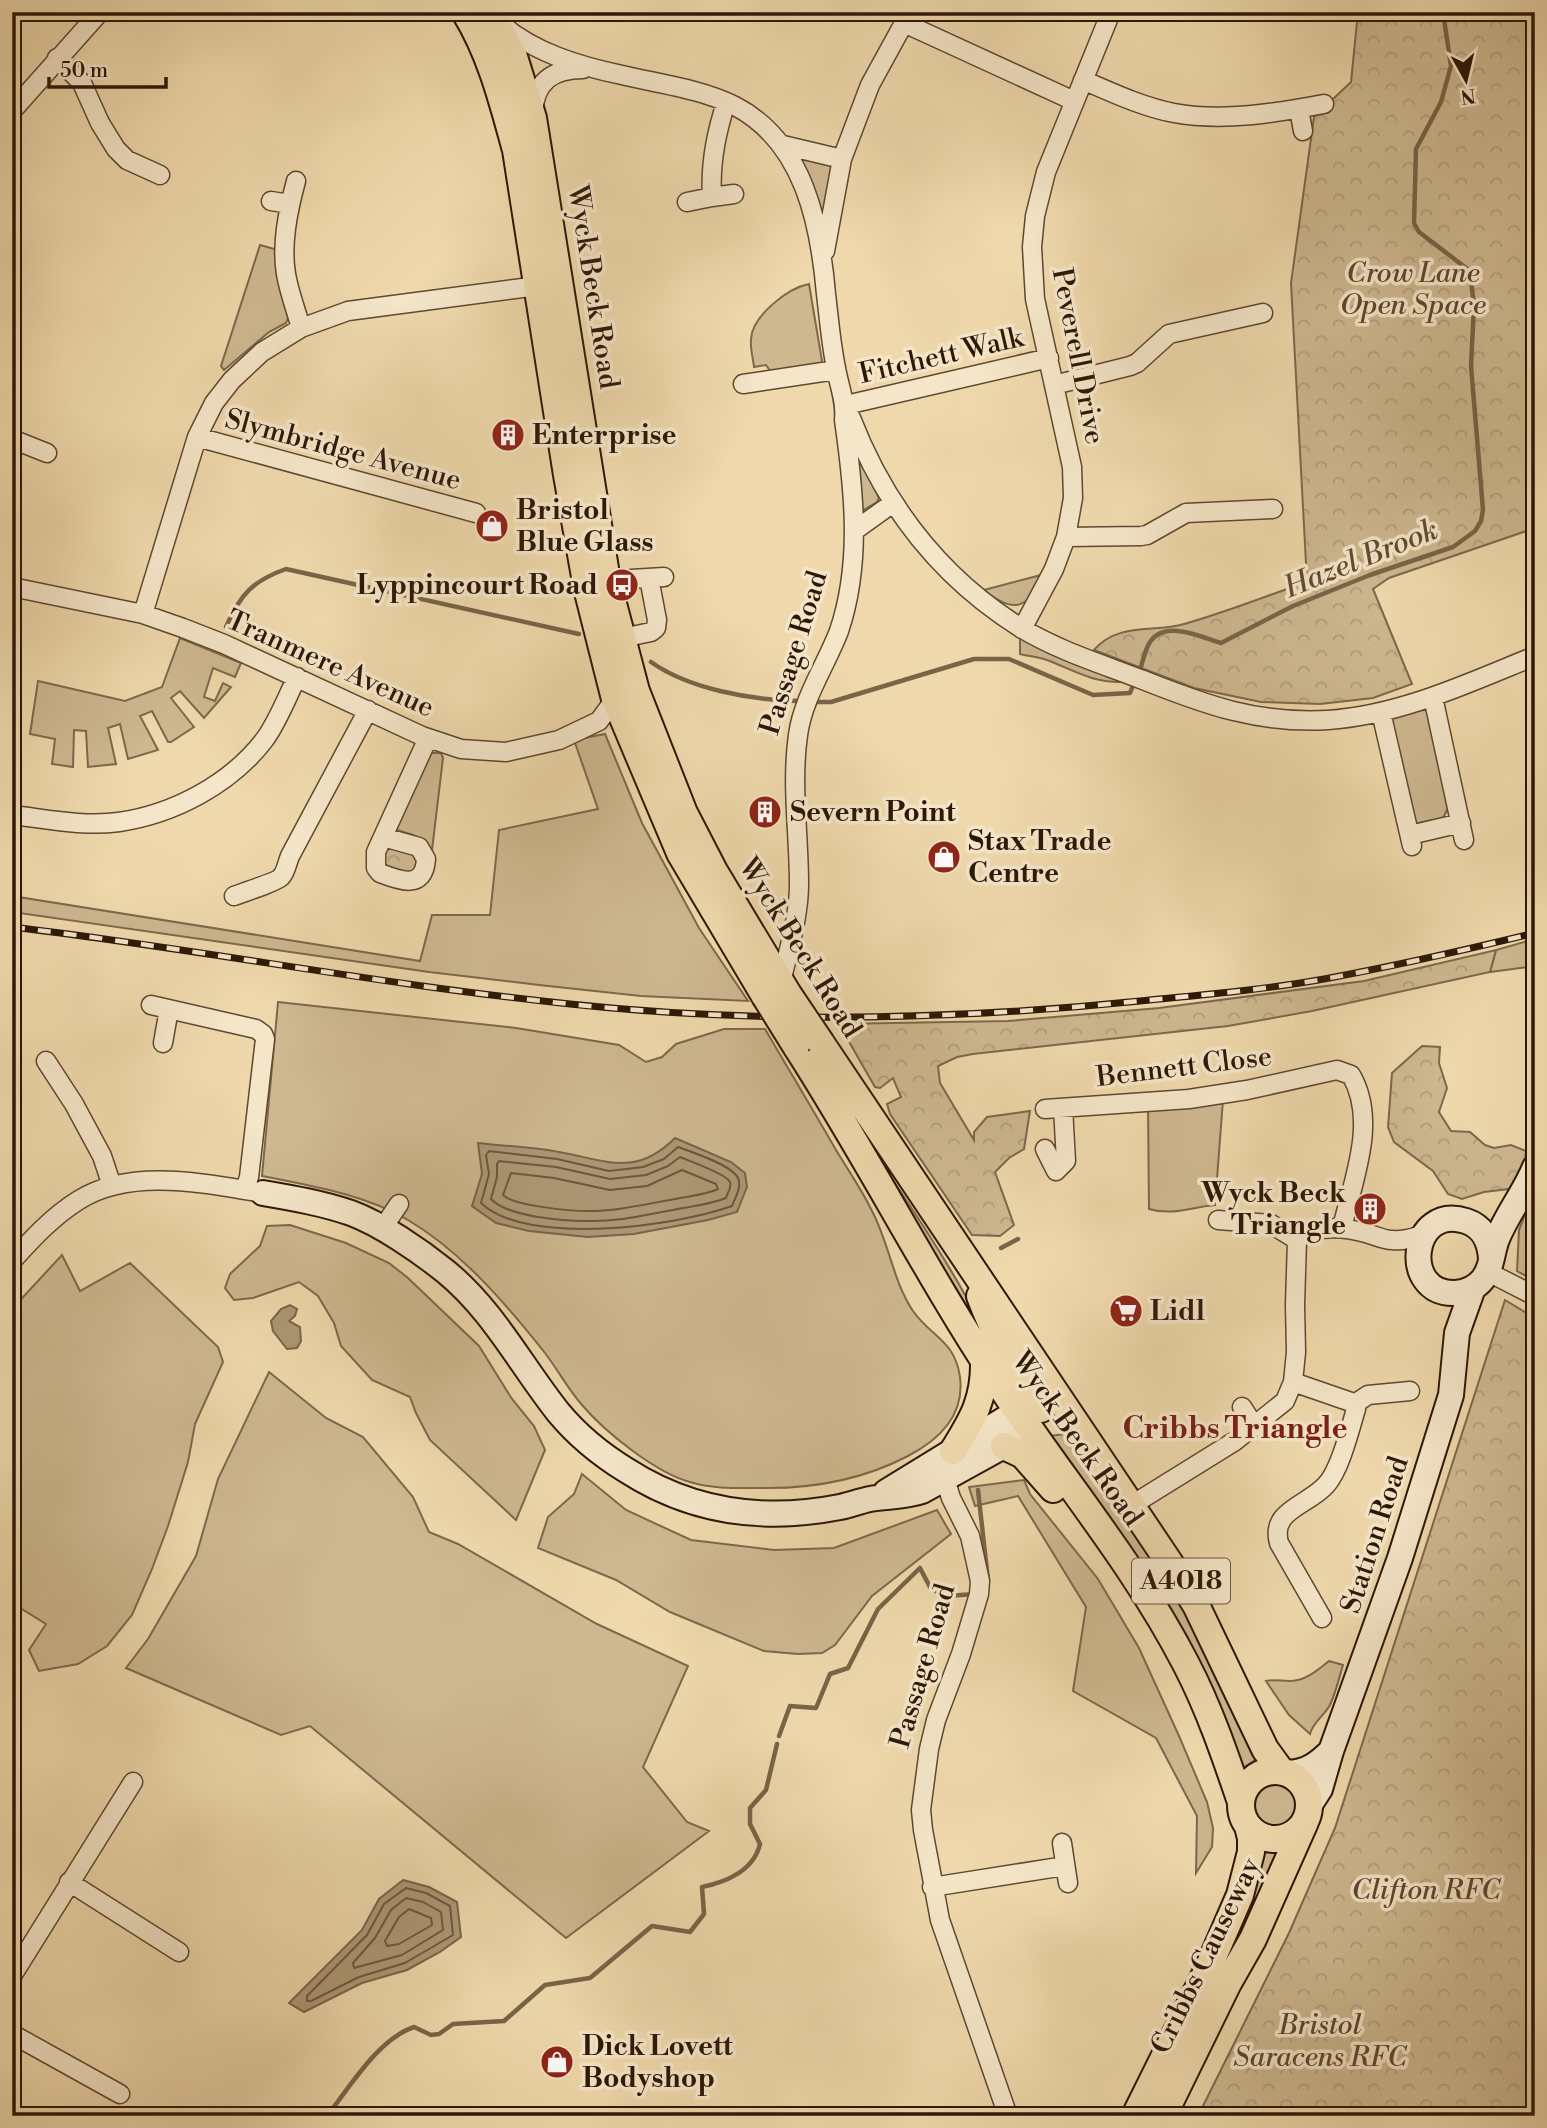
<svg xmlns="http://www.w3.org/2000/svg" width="1547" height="2128" viewBox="0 0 1547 2128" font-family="'Libre Bodoni',serif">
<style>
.grass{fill:#ceb890;stroke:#7d684c;stroke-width:2}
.forest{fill:url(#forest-crowns);stroke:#7d684c;stroke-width:2}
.water{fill:#ad9774;stroke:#796448;stroke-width:2}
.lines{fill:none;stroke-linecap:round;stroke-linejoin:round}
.shore{stroke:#6c573e;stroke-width:2}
.stream{stroke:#796448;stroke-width:4.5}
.street-casing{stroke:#5d4830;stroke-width:21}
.secondary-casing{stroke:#2c1707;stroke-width:28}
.primary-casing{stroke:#2c1707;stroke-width:30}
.street{stroke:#f5e6c9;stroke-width:18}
.secondary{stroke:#f5e6c9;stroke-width:24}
.primary{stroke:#efd9ac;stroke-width:26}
.rail-casing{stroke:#2c1707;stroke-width:7}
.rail{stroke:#f5e6c9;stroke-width:4.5;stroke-dasharray:13;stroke-linecap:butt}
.primary-bridge-casing{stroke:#2c1707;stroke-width:30;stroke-linecap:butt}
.primary-bridge{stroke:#efd9ac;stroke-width:26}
.labels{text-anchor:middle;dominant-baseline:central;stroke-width:7;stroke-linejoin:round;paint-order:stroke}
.shield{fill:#f5e6c9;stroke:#685541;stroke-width:2}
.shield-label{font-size:26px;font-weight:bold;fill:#2c1707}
.park-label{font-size:28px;font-style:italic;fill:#5d4730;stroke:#f5e6c9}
.street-label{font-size:28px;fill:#2c1707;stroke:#f5e6c9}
.poi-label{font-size:28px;font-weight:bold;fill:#2c1707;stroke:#f5e6c9;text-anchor:start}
.water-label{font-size:30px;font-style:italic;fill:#604a33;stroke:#f5e6c9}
.neighbourhood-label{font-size:30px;font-weight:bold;fill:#7a1f14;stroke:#f5e6c9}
</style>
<defs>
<pattern id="forest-crowns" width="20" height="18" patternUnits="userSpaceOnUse" patternTransform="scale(1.75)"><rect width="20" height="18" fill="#ceb890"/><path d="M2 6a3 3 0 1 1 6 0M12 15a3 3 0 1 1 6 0" fill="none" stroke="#b19d7b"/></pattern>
</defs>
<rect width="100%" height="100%" fill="#efd9ac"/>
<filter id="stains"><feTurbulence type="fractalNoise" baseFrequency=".00286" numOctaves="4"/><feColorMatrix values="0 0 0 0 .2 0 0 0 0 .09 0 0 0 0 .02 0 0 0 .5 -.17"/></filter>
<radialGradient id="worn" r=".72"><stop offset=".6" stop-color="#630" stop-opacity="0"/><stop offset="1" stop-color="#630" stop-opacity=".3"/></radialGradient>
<path class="grass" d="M 800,157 L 832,164 L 821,226 L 810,178 Z
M 260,245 L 278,250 L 289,316 L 286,323 L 269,332 L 224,370 L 221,366 Z
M 809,284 L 823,367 L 773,375 L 766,365 L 754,367 C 753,358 750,348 751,339 C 752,316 788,288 809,284 Z
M 856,450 L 879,498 L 877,502 L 862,511 Z
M 1041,575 C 1029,611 1012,613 984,590 Z
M 1020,637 L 1122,682 C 1093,683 1073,670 1047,660 C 1038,657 1028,656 1020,654 Z
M 180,638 L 241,663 L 235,677 L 213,668 L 204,697 L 215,701 L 223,683 L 231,687 L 204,718 L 180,691 L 171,698 L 194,727 L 171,742 L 168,742 L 152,711 L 140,716 L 158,750 L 128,759 L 120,724 L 108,728 L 116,764 L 88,767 L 86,731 L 74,730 L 73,767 L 52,764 L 55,739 L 30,734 L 38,681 L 125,701 L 162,687 Z
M 1427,706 L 1449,806 L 1443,818 L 1414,824 L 1390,717 Z
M 605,734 L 642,823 L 699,928 L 748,1001 L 641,996 L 539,985 L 429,972 L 12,912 L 12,896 L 420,961 L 432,915 L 490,915 L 499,830 L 598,809 L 574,740 Z
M 431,753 L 441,753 L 443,758 L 432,850 L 413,835 L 394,829 Z
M 1535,939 L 1535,966 L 1490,972 L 1496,950 Z
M 278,1002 L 516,1028 L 619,1045 L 646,1062 L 662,1057 L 676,1044 L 724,1029 L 765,1029 C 789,1070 813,1110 836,1150 C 848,1170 862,1190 872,1211 C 889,1243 893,1281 913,1311 C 930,1336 955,1340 960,1377 C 965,1416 939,1440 908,1456 C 862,1480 812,1489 760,1488 C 736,1488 713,1489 690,1482 C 656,1473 605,1432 582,1405 C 568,1389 558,1370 545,1353 C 506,1304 462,1252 408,1220 C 363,1194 312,1186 262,1176 Z
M 1223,1100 L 1215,1205 C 1192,1207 1173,1216 1149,1209 L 1148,1106 Z
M 858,1114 L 874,1141 L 880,1161 C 929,1233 977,1306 1010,1387 L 851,1118 Z
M 1535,1189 L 1535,1261 L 1531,1274 L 1535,1276 L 1535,1281 L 1517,1271 L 1519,1230 Z
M 290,1225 L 346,1243 L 389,1263 L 408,1278 L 479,1346 L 512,1399 L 534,1426 L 545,1450 L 516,1520 L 430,1440 L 416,1413 L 410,1397 L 372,1380 L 341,1346 L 334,1323 L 318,1296 L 299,1282 L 253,1298 L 234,1300 L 225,1288 L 230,1274 L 260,1246 L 267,1226 Z
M 62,1255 L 80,1291 L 130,1263 L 218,1347 L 223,1362 L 195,1424 L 188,1462 L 168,1526 L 152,1569 L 132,1615 L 107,1646 L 78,1664 L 39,1671 L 29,1650 L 46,1624 L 12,1603 L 12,1472 L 21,1467 L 12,1452 L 12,1309 Z
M 269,1372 L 326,1418 L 363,1437 L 413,1497 L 429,1532 L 458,1544 L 597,1624 L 688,1666 L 643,1767 L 687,1822 L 709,1831 L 566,1938 L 310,1726 L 281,1735 L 126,1668 L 148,1639 L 196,1556 L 218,1479 Z
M 1066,1434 L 1074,1437 L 1196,1626 L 1255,1760 L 1240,1770 L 1048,1436 Z
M 582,1474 L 626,1510 L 691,1540 L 774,1550 L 834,1548 L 937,1510 L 951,1534 L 872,1596 L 835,1645 L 822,1653 L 798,1654 L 764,1651 L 670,1612 L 616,1580 L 538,1548 L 548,1517 L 574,1494 Z
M 1024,1480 L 1030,1494 L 1098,1579 L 1139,1648 L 1179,1736 L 1207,1802 L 1213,1828 L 1212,1847 L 1196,1873 L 1197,1816 L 1156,1738 L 1073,1691 L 1086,1607 L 1018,1496 L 975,1506 L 969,1487 Z
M 1329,1661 L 1343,1665 C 1339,1678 1336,1692 1330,1705 C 1324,1716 1313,1722 1310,1734 L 1289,1715 L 1266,1681 C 1275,1679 1281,1681 1289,1681 C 1304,1682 1318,1670 1329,1661 Z
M1255 1806a21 21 0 1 1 42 0a21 21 0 1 1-42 0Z
M 1260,1850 L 1277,1852 L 1228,1961 L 1222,1957 Z"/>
<path class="forest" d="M 1358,12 L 1535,12 L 1535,528 L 1389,578 L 1373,589 L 1412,684 L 1373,698 L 1320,704 L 1261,702 L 1194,688 L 1094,650 C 1118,622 1153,633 1184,624 C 1226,612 1266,596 1307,582 L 1291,283 L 1314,117 L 1351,82 Z
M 392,847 L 414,852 L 419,860 L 418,870 L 409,874 L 387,868 L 382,862 L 384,851 Z
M 1496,950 L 1490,972 L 1312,1011 L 1228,1026 L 973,1054 L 957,1057 L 938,1066 L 940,1083 L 974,1140 L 974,1132 L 987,1117 L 1030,1111 L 1024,1149 L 1009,1158 L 995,1172 L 1014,1225 L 1000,1236 L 972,1235 L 890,1114 L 887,1104 L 901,1097 L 893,1078 L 880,1088 L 875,1087 L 848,1040 L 836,1024 L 1008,1021 L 1159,1008 L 1364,981 Z
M 1422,1046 L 1440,1047 L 1439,1063 L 1447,1088 L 1439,1112 L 1451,1131 L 1470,1132 L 1485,1145 L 1494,1148 L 1511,1145 L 1526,1151 L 1524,1167 L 1509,1189 L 1484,1192 L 1462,1199 L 1448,1194 L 1433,1171 L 1394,1142 L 1388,1127 L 1392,1073 Z
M 1505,1300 L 1535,1318 L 1535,2116 L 1198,2116 L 1289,1933 L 1335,1828 Z"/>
<path class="water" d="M 675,1138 L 731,1162 L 745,1173 L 747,1187 L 737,1212 L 708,1220 L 634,1234 L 588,1237 L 529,1231 L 496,1223 L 472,1206 L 482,1174 L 478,1143 C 504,1146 532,1147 559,1152 C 606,1160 635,1178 675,1138 Z
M 290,1305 L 297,1309 L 295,1316 L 289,1321 L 300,1327 L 301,1341 L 297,1348 L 287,1349 L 273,1331 L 271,1321 L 281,1309 Z
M 403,1880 L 429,1887 L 457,1902 L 461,1937 L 440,1952 L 407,1970 L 362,1983 L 304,2012 L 289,2003 L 362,1930 L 379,1899 Z"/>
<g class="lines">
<path class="shore" d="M 678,1147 C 692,1152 732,1165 738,1178 C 742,1187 735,1198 732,1206 C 676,1226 527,1247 481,1203 L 489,1174 L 486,1155 L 489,1151 L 557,1159 L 609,1171 L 643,1167 L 664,1159 Z
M 680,1157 C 689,1161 727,1174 730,1182 C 732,1187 727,1194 726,1198 C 709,1205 691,1206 673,1210 C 645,1215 617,1222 588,1221 C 563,1221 508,1217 491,1199 L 497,1177 L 497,1164 L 499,1161 L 556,1167 L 610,1179 L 646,1175 L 668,1166 Z
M 682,1170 L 716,1184 L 718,1189 C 705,1195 689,1196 675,1199 C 646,1204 618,1211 588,1211 C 571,1211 514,1206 503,1195 L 511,1173 L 554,1178 L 610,1190 L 647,1186 Z
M 406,1888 L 426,1893 L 450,1906 L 453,1935 L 405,1963 L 359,1977 L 311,2001 L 307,2001 L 307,1996 L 367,1935 L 384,1904 Z
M 406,1898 L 423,1902 L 441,1912 L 443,1930 L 402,1955 L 354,1968 L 353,1963 L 375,1938 L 391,1910 Z
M 409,1909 L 431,1918 L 432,1925 L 399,1944 L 387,1946 L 385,1941 L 399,1917 Z"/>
<path class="stream" d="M 226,627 C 240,595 252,581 286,569 L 579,634
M 651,662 C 689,689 751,700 798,701
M 1138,675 C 1142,666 1143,657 1147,648 C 1159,617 1198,636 1221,643 L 1293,606 L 1370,575 L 1453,547 L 1475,531 L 1481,521 L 1483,510 L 1471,366 L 1474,306 L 1470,271 L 1419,232 L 1414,223 L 1416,149 L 1441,102 L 1451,66 L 1444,19 L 1447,12
M 817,702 L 831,702 L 974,659 L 1009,659 L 1093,695 L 1130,693 L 1134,683
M 1001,1248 L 1018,1239
M 978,1490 L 988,1580
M 779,1736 L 790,1706 L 816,1708 L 830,1674 L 848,1668 L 878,1609 L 920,1568 L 931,1589 L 947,1596 L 975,1594
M 327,2116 C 350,2087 378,2039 414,2027 L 431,2035 L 439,2034 L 453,2024 L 504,2021 L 545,1985 L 590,1978 L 652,1926 L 690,1932 L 704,1914 L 702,1887 C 727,1882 754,1870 760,1844 L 750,1824 L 750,1808 L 766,1790 L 777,1744"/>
<defs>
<path id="street" d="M 904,23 L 1074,101
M 501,24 C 535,53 579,66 622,75 C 660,84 701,89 735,106 C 804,142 820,224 826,294 C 829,319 831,344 836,368 C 839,386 846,401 844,420 C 854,490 862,563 839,631 C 826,665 803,698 798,735 C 791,784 799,835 799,884 C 799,917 788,951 781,983
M 57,58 L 82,83 L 100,123 L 116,149 L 127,160 L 160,175
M 1083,80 C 1113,93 1143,107 1174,113 C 1223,122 1276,113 1324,104
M 1299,109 L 1303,131
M 12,111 L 100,12
M 533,113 C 535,81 553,69 583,69
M 783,145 L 842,159
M 296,181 C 288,211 281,244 286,274 C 289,292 296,310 301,328
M 712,197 L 734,194
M 271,201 L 290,204
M 687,202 L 712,197 C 710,166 716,133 726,103
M 825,251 L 842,159 L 870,85 L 910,12
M 743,384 L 836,370
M 1054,385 L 1130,366 L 1137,363 L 1169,334 L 1263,313
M 846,405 L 1049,358
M 851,418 C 885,506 941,578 1021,628 C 1059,651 1102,664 1143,680 C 1206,705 1258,724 1328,720 C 1401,715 1468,683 1535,656
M 197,437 L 476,513
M 12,439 L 47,453
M 854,531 L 893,503
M 1066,537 L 1141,536 L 1147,535 L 1186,513 L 1273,509
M 631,579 L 664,577
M 12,587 L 143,614 L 183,628 L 224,644 L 422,736 L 461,749 L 506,752 L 559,740 L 599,721 L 615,699
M 143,614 L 197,437 L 214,403 L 232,380 L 262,352 L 301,328 L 348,311 L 538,286
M 1022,629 L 1054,569 L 1066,537 L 1073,498 L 1072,467 L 1035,299 L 1032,247 L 1035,216 L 1046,172 L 1111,12
M 622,638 L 651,632 L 656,628 L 657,620 L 649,578
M 1433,697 L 1464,840
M 1381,712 L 1412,846
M 12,815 C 47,819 84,827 119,822 C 174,814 231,784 265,739 C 278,721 287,697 297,677
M 1410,835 L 1461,823
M 383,837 L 419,847 L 426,859 C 424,890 400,881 380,873 L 376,868 L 376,852 L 428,738
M 234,896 C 242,893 278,881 281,877 C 286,872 287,863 290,856 L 368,710
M 151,1005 L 256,1029 L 263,1034 L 265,1039 L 249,1177 L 245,1190
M 163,1043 L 169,1009
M 46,1061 L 74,1104 L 102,1156 L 112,1186
M 1045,1109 L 1189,1099 L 1247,1090 L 1337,1070 L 1351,1075 C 1378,1121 1353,1180 1342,1228
M 1045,1149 L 1056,1171 L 1066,1161 L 1063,1108
M 1218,1220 L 1271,1224 L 1297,1240
M 382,1229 L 399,1204
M 12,1261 C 32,1239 53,1216 79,1200 C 132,1167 206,1184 263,1193
M 1488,1272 L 1535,1296
M 1293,1382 L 1351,1402 L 1356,1409 C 1350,1429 1340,1470 1326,1485 C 1307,1506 1270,1510 1279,1543 L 1322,1618
M 1353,1405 L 1368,1395 L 1410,1391
M 1242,1407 L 1255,1427
M 945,1479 L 951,1498 L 970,1536 L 980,1581 L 979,1594 L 961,1654 L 936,1720 L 929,1749 L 921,1810 L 923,1830 L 940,1920 L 1008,2116
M 1132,1505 L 1235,1441 L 1285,1401 L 1293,1382 L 1296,1352 L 1295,1305 L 1297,1240 C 1316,1224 1343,1227 1366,1233 C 1374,1235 1383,1240 1392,1240 C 1404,1241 1413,1238 1424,1234
M 1062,1843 L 1068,1883
M 69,1882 L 179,1952
M 932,1887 L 1065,1866
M 12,1976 L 133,1782
M 12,2034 L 120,2094"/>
<path id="secondary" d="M 263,1193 C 292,1198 322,1203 351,1213 C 381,1224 420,1251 445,1271 C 493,1310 520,1364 558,1412 C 577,1435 600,1454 626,1470 C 691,1512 764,1522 840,1507 C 850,1505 860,1501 870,1499 C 888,1496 905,1497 922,1491 L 1020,1437
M 1491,1259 C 1490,1242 1484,1227 1466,1221 C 1410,1203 1400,1295 1455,1293 C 1466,1292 1476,1288 1483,1279 C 1492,1268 1492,1252 1497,1239 C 1507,1214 1525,1192 1535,1167
M 886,1492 L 1005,1419 L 1037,1410
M 1288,1773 C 1307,1772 1318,1764 1331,1751
M 1309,1806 L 1320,1789 L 1331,1751 L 1400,1558 L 1451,1395 L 1457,1333 L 1473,1288"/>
<path id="primary" d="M 465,12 C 491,54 503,103 516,150 L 567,475 L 587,588 L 615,699 L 680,853 L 765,996
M 490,12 L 514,57 L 533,118 L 607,581 L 636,691 L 684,813 L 714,871 L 788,994
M 821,1043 L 1171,1565 L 1196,1605 L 1265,1749 L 1281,1771
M 796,1046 C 867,1156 926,1273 998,1382 C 1060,1477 1134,1563 1186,1664 C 1209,1708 1225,1755 1241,1802
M 980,1296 C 995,1337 1017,1372 1041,1409
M 1004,1446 L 1023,1455 L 1053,1489
M 953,1451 C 973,1419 985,1399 984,1360
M1241 1805a34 34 0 1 1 68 0a34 34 0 1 1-68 0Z
M 1135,2116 L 1207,1971 L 1240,1895 L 1251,1852 L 1251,1838 L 1248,1826
M 1163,2116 L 1228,1983 L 1253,1939 L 1305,1822"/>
</defs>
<use href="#street" class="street-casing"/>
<use href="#secondary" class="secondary-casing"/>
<use href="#primary" class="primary-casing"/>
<use href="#street" class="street"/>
<use href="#secondary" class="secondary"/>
<use href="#primary" class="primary"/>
<defs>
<path id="rail" d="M 12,927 C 199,949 383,985 570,1004 C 759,1024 951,1020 1140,1001 C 1201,995 1263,990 1324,979 C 1395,966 1465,950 1535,933"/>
</defs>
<use href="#rail" class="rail-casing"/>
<use href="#rail" class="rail"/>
<defs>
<path id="primary-bridge" d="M 788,994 L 821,1043
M 765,996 L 796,1046"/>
</defs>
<use href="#primary-bridge" class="primary-bridge-casing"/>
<use href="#primary-bridge" class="primary-bridge"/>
</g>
<defs>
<symbol id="building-disc" viewBox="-11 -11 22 22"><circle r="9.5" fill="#8f2418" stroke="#f5e6c9"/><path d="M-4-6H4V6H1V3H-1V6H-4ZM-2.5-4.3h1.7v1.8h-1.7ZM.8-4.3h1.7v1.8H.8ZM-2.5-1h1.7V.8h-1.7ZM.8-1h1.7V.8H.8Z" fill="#fff"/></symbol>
<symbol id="shop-disc" viewBox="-11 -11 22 22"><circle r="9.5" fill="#8f2418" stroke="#f5e6c9"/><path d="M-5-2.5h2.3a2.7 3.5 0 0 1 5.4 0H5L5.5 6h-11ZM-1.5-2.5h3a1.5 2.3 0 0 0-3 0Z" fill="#fff"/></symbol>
<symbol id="bus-disc" viewBox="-11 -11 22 22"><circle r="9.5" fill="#8f2418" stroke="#f5e6c9"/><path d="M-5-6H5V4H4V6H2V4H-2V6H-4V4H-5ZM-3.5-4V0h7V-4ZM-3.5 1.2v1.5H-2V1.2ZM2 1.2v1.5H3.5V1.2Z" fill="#fff"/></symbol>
<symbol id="supermarket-disc" viewBox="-11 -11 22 22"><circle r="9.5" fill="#8f2418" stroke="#f5e6c9"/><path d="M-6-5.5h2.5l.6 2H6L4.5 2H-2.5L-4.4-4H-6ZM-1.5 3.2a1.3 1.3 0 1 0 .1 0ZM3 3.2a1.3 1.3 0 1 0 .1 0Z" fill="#fff"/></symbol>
</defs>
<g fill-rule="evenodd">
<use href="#building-disc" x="489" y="416" width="38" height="38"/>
<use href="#shop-disc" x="473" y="507" width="38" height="38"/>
<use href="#bus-disc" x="603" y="566" width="38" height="38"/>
<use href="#building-disc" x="746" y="793" width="38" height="38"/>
<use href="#shop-disc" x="925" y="838" width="38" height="38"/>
<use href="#building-disc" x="1351" y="1190" width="38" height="38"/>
<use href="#supermarket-disc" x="1107" y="1292" width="38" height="38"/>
<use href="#shop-disc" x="538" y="2043" width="38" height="38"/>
</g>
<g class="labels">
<rect class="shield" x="1132" y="1558.5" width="98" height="45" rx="5"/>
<g class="shield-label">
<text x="1181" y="1581">A4018</text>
</g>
<g class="park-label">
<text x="1413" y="273">Crow Lane<tspan x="1413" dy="32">Open Space</tspan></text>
<text x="1426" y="1890">Clifton RFC</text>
<text x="1320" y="2025">Bristol<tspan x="1320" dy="32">Saracens RFC</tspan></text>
</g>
<g class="street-label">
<text transform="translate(593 287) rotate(81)">Wyck Beck Road</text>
<text transform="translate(941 356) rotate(-13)">Fitchett Walk</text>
<text transform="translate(1078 356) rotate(79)">Peverell Drive</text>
<text transform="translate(343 450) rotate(15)">Slymbridge Avenue</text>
<text transform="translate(794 653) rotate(-73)">Passage Road</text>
<text transform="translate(330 664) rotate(24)">Tranmere Avenue</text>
<text transform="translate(800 948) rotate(58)">Wyck Beck Road</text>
<text transform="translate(1184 1067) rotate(-7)">Bennett Close</text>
<text transform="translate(1077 1439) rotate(55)">Wyck Beck Road</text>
<text transform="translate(1375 1535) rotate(-72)">Station Road</text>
<text transform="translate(923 1666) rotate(-74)">Passage Road</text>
<text transform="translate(1206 1956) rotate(-64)">Cribbs Causeway</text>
</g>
<g class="poi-label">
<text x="532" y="435">Enterprise</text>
<text x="516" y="510">Bristol<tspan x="516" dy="32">Blue Glass</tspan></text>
<text x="598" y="585" text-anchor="end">Lyppincourt Road</text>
<text x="790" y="812">Severn Point</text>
<text x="968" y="841">Stax Trade<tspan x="968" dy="32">Centre</tspan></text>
<text x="1346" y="1193" text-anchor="end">Wyck Beck<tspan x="1346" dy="32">Triangle</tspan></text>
<text x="1150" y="1311">Lidl</text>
<text x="582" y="2046">Dick Lovett<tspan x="582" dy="32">Bodyshop</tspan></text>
</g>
<g class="water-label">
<text transform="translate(1361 559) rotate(-22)">Hazel Brook</text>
</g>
<g class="neighbourhood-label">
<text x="1235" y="1429">Cribbs Triangle</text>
</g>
</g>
<rect width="1547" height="2128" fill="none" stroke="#efd9ac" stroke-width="42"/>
<rect x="14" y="14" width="1519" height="2100" fill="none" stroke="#2c1707" stroke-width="3.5"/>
<rect x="21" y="21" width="1505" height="2086" fill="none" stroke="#2c1707" stroke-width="2"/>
<g transform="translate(1466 80) rotate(172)" stroke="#f5e6c9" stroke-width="5" paint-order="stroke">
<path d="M0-5L12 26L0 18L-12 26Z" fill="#2c1707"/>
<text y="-10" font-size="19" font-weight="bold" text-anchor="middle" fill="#2c1707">N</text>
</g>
<path d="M49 77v10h117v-10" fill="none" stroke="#2c1707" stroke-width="3.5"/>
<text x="60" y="77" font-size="21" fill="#2c1707" stroke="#f5e6c9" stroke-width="5" paint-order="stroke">50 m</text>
<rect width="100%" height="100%" filter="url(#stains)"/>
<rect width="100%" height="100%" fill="url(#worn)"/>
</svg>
